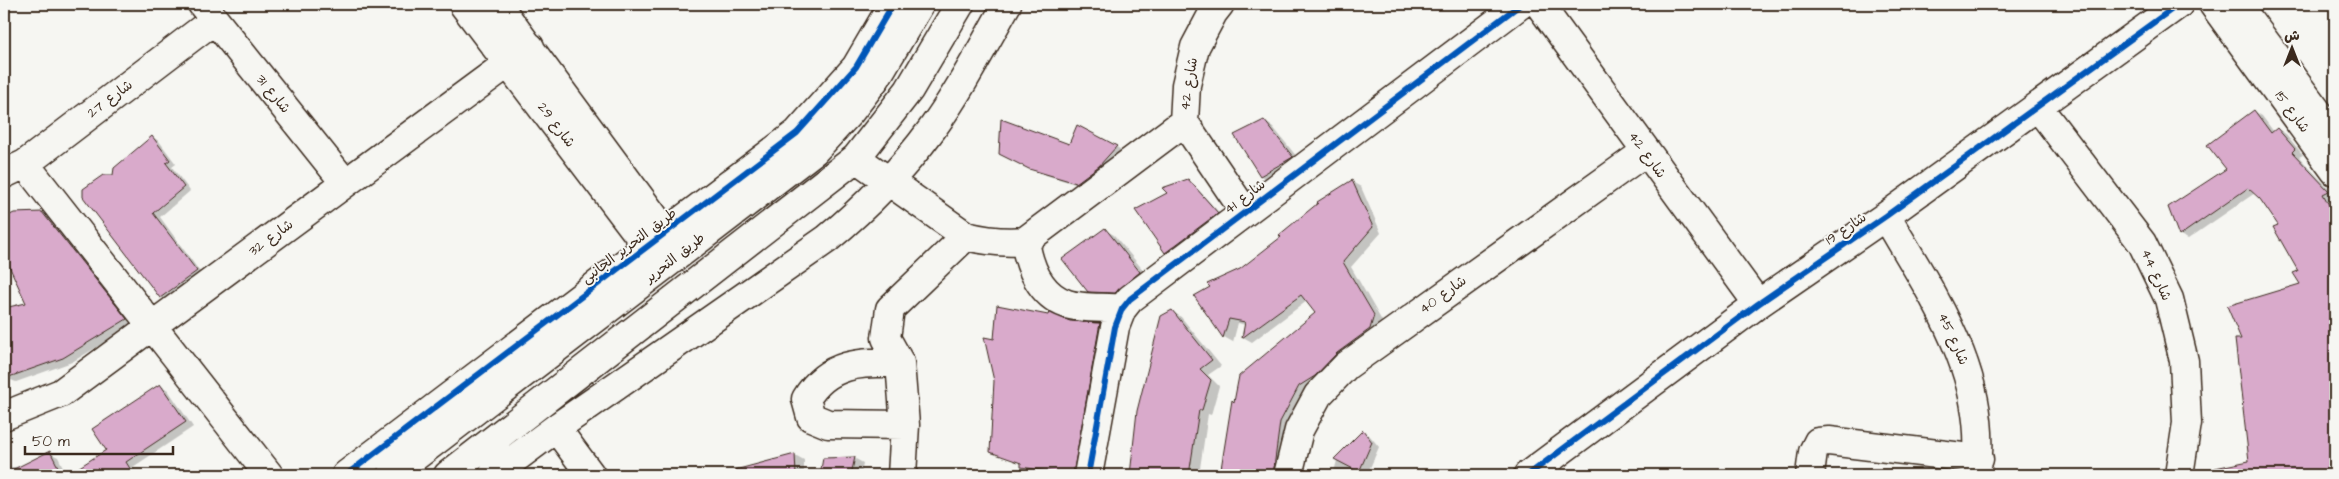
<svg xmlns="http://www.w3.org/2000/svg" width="2339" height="479" viewBox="0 0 2339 479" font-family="'Architects Daughter','Playpen Sans Arabic',sans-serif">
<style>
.shadow{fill:#0003}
.building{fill:#d9aacb;stroke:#3b2a1e}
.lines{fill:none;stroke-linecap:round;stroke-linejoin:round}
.minor-casing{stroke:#3b2a1e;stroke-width:31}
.minor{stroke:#f6f6f2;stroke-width:28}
.cycleway-casing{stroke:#f6f6f2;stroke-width:9}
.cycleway{stroke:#0057b8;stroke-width:6}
.labels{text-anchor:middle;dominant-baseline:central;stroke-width:4;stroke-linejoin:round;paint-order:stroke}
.street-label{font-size:14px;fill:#3b2a1e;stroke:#f6f6f2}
</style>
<rect width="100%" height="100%" fill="#f6f6f2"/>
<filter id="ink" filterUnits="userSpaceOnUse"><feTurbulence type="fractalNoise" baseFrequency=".02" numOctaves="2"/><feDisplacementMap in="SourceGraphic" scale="10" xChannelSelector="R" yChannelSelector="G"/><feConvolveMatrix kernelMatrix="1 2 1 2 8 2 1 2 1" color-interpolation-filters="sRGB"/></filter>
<g filter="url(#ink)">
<path class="shadow" d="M 2254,111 L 2262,116 L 2274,132 L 2278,129 L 2286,134 L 2303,155 L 2299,157 L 2335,195 L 2331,199 L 2335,207 L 2335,475 L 2228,475 L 2228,466 L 2251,462 L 2242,340 L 2301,284 L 2299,271 L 2280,225 L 2255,193 L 2188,239 L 2180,235 L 2228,169 Z
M 1264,121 L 1273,127 L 1301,162 L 1270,181 L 1261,176 Z
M 152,137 L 159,141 L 176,164 L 172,167 L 190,191 L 160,217 L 203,276 L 168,301 L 161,297 L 114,176 Z
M 1069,146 L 1116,147 L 1124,151 L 1085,187 L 1039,173 L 1008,158 Z
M 1187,181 L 1194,185 L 1223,217 L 1172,256 L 1165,252 L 1169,194 Z
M 1352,182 L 1361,187 L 1381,233 L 1351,267 L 1382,321 L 1379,334 L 1346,358 L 1283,475 L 1221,475 L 1233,402 L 1235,403 L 1317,313 L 1307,301 L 1252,342 L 1243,337 L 1245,325 L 1238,323 L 1233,342 L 1224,337 L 1196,296 L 1241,270 Z
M 42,213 L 51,218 L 135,324 L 72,362 L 16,382 L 11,380 L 4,382 L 4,309 L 31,311 L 4,252 L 4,219 L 14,214 Z
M 1105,230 L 1114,235 L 1149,277 L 1125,297 L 1098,296 L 1089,291 Z
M 1172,311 L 1181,317 L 1221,366 L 1208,375 L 1219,386 L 1211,415 L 1208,414 L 1199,475 L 1131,475 L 1138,412 Z
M 1049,317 L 1070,322 L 1099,325 L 1108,329 L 1082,475 L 1055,475 L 1031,471 L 1022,466 L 1023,464 L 991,451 L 996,381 L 995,341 Z
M 160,385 L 168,390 L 193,427 L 133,467 L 138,475 L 70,475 L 108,450 Z
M 1363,432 L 1370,436 L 1379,447 L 1367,475 L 1333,475 L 1338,457 Z
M 50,453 L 58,457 L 67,475 L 4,475 L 4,468 L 24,466 Z
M 795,455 L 804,460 L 804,475 L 722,475 Z
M 854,458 L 863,463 L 861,475 L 822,475 L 824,459 Z"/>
<path class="building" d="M 2254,110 L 2271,133 L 2277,128 L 2295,149 L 2292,152 L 2329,191 L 2323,194 L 2335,216 L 2335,475 L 2215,475 L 2215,468 L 2249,461 L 2235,339 L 2241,339 L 2227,306 L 2300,284 L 2293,273 L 2298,271 L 2273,227 L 2278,225 L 2260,199 L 2248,188 L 2179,236 L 2168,207 L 2226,169 L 2207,145 Z
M 1001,119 L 1069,144 L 1077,125 L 1117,146 L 1099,166 L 1076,183 L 1029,169 L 999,154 Z
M 1264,120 L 1293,157 L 1260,176 L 1234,135 Z
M 152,136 L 170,160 L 166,163 L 184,187 L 153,213 L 197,271 L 160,298 L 83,197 L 83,189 L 103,175 L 113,175 L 114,168 Z
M 1188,179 L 1218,213 L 1165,253 L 1135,210 L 1167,193 L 1162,188 Z
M 1352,180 L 1373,227 L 1343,262 L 1374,315 L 1370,329 L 1337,353 L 1315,376 L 1299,386 L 1280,422 L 1273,475 L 1220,475 L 1232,400 L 1234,402 L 1239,376 L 1315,313 L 1301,295 L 1242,338 L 1245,322 L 1229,319 L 1223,338 L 1194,296 L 1210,287 L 1207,284 L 1240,269 L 1281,237 L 1279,235 L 1318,203 L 1317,202 Z
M 42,212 L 127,319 L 63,358 L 6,378 L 4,366 L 4,308 L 26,303 L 4,255 L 4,218 L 14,213 Z
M 1105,228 L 1140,272 L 1115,293 L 1088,292 L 1062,259 Z
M 997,305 L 1048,315 L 1049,312 L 1070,321 L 1100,323 L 1073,475 L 1021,467 L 1021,463 L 990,452 L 994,381 L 984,337 L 994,339 Z
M 1172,310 L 1212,360 L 1200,369 L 1211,380 L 1202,410 L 1199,410 L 1189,475 L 1130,475 L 1137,411 L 1161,316 Z
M 160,384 L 186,422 L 126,462 L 134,475 L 67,475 L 106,450 L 92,429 Z
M 1363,430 L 1372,442 L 1359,472 L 1334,459 Z
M 50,451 L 62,475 L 4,475 L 4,474 Z
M 795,454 L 796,475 L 735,475 L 735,470 Z
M 855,457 L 851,475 L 820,475 L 823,458 Z"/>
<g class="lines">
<defs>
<path id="minor" d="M 202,4 L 345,183
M 463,4 L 648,247
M 497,4 L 666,233
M 1220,4 L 1213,13 L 1195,47 L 1186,85 L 1184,122 L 1245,212
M 1539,4 L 1758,304
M 2213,4 L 2335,171
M 2237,4 L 2335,135
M 2038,107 L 2142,243 L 2169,299 L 2184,361 L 2187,423 L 2179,475
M 856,158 L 966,236 C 986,241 1004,243 1025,241 L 1184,122
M 25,164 L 269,475
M 4,174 L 25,164 L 214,20
M 1886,216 C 1933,296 1991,378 1976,475
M 1025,241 C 1029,266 1040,295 1067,304 C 1081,309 1106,307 1122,309
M 900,363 C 861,362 828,362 806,399 L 811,417 L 828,424 L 905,425
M 4,416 L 61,393 L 530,47
M 556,428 L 591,475
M 346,475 L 797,133 L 856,67 L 893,4
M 391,475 L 814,151 L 850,112 L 876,78 L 920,4
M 448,475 L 856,158 L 909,90 L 960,4
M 493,475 L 556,428 L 827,239 C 867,206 902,170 932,129 C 961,89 983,46 1007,4
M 902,475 L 905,425 L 900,363 L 886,338 L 890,309 L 966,236
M 1088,475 L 1115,327 L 1122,309 L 1130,299 L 1521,4
M 1288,475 L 1299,430 L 1318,395 L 1346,366 L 1645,152
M 1528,475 L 1758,304 L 1886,216 L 2179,4
M 1810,475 L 1813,452 L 1818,442 L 1829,441 L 1979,459"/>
</defs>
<use href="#minor" class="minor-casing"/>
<use href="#minor" class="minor"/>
<defs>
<path id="cycleway" d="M 346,475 L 797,133 L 856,67 L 893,4
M 1088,475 L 1115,327 L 1122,309 L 1130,299 L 1521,4
M 1528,475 L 1758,304 L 1886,216 L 2179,4"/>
</defs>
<use href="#cycleway" class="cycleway-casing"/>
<use href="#cycleway" class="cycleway"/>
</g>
</g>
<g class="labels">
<g class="street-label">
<text transform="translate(1189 84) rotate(-81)">شارع 42</text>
<text transform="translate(273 94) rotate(51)">شارع 31</text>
<text transform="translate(110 99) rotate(-37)">شارع 27</text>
<text transform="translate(2292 112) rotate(54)">شارع 15</text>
<text transform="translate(556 125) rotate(53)">شارع 29</text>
<text transform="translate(1647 155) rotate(54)">شارع 42</text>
<text transform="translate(1245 197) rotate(-37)">شارع 41</text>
<text transform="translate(1846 229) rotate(-34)">شارع 19</text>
<text transform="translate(271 238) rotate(-36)">شارع 32</text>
<text transform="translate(629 246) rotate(-37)">طريق التحرير الجانبى</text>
<text transform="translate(675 258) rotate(-38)">طريق التحرير</text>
<text transform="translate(2156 275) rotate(66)">شارع 44</text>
<text transform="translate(1443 295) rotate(-36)">شارع 40</text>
<text transform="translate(1953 339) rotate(66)">شارع 45</text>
</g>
</g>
<rect width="2339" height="479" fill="none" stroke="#f6f6f2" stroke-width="20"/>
<rect x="10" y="10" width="2319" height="459" fill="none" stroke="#3b2a1e" stroke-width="2" filter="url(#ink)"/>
<g transform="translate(2292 48)" stroke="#f6f6f2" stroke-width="4" paint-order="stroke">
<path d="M0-4L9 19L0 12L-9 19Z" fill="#3b2a1e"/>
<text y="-8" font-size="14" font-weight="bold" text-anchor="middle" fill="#3b2a1e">ش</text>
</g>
<path d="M25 446v8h148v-8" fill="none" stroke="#3b2a1e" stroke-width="2.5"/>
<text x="32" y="446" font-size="15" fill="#3b2a1e" stroke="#f6f6f2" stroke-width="4" paint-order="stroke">50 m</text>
</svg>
